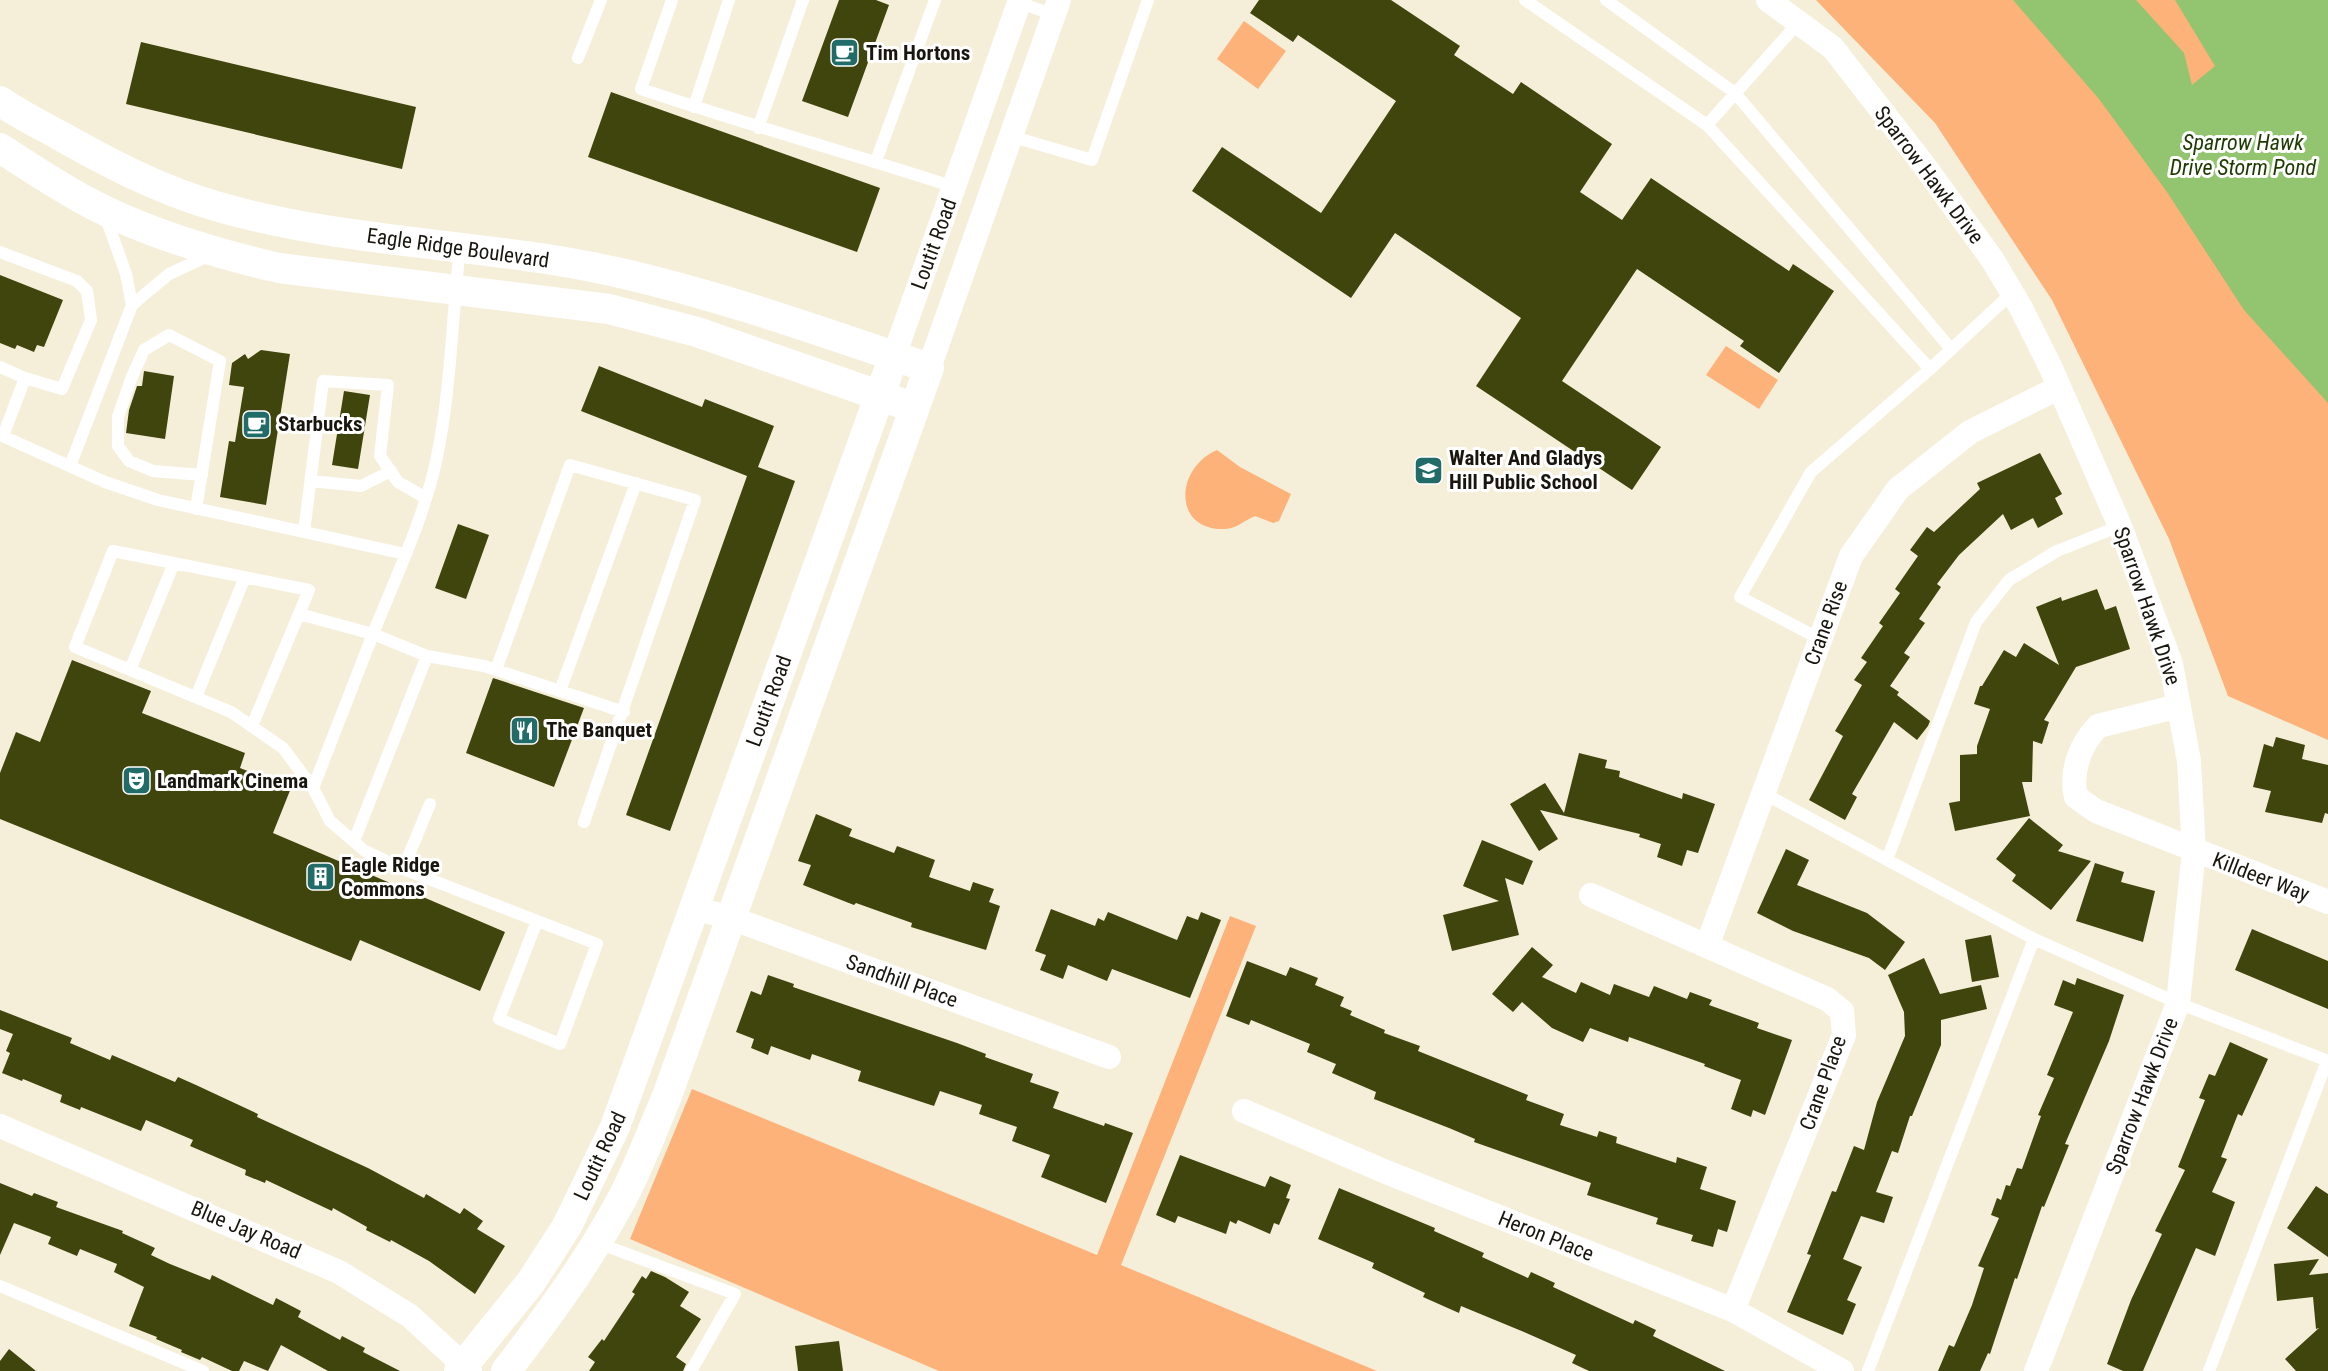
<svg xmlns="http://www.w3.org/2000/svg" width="2328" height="1371" viewBox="0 0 2328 1371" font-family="'Roboto Condensed',sans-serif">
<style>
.green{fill:#fcb279}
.water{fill:#93c46f}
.building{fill:#40450d}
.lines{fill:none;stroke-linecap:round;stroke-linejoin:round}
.service{stroke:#fff;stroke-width:12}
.minor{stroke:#fff;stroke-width:24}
.tertiary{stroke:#fff;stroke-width:30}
.labels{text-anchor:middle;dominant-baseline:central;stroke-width:6;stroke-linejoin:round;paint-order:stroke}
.poi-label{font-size:21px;font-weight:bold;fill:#18160e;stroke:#fff;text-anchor:start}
.street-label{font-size:21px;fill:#18160e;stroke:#fff}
.water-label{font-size:22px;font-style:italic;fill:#1d3b00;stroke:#fff}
</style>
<rect width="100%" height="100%" fill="#f5efda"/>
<path class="green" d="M 1816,0 L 2328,0 L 2328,740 L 2228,696 L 2169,539 L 2052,300 L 1935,123 Z
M 1244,21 L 1286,51 L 1258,89 L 1217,59 Z
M 1726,346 L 1778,380 L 1759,409 L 1706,375 Z
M 1217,450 L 1240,467 L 1291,494 L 1279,521 L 1273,523 L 1255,516 C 1245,520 1236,529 1225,529 C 1172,531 1175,468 1217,450 Z
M 1230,916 L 1256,926 L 1121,1265 L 1377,1371 L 939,1371 L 630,1239 L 692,1089 L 1097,1255 Z"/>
<path class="water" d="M 2013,0 L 2136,0 L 2184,53 L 2192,85 L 2215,66 L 2175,0 L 2328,0 L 2328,403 L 2244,310 L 2167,192 L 2099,99 Z"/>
<path class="building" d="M 839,0 L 876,0 L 889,5 L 848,117 L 802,101 Z
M 1259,0 L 1391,0 L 1460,46 L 1454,55 L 1513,94 L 1521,82 L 1612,144 L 1580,192 L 1622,220 L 1651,178 L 1789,271 L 1793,264 L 1834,291 L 1779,373 L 1740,346 L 1744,341 L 1637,269 L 1562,381 L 1661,447 L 1632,490 L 1476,386 L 1521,318 L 1395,233 L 1351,298 L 1192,191 L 1222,147 L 1321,213 L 1396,101 L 1298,35 L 1293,42 L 1250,13 Z
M 141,42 L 416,107 L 402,169 L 126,104 Z
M 611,92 L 880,188 L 857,252 L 588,157 Z
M 0,275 L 63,300 L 44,347 L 37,345 L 34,352 L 17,345 L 15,349 L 0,343 Z
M 261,350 L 290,354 L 266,505 L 220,497 L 229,441 L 235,442 L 244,387 L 229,385 L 232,363 L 245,354 L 248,359 Z
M 599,366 L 702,407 L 705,399 L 774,426 L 758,467 L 795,481 L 670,831 L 626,815 L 747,476 L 581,411 Z
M 144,371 L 174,376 L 165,439 L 126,433 L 129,410 L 137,386 L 142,386 Z
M 344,391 L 370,395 L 358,469 L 332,465 Z
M 2040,453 L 2062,494 L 2055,498 L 2063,514 L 2038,528 L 2033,518 L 2011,530 L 2003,514 L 1959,555 L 1937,584 L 1941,587 L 1919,619 L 1925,623 L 1904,653 L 1910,657 L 1890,686 L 1899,692 L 1897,695 L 1930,721 L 1928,726 L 1917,740 L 1894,722 L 1852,794 L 1857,797 L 1845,820 L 1809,800 L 1843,736 L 1835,731 L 1862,685 L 1854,680 L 1867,662 L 1861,658 L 1883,626 L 1879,623 L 1900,593 L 1895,589 L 1918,556 L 1910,550 L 1927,527 L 1934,532 L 1980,489 L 1977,483 Z
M 458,524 L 489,535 L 466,599 L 435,588 Z
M 2097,589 L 2105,610 L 2116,606 L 2130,649 L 2076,667 L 2044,720 L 2049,722 L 2042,744 L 2033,741 L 2032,782 L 2022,782 L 2030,816 L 1955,831 L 1949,803 L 1960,801 L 1960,755 L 1977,754 L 1977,746 L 1990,709 L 1974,704 L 1980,686 L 1982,686 L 2004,650 L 2016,657 L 2024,643 L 2059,665 L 2036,607 L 2061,597 L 2062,601 Z
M 72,660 L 151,691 L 142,713 L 245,753 L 240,768 L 291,788 L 273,833 L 505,932 L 480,991 L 360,940 L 351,961 L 0,819 L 0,773 L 16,732 L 40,742 Z
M 493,678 L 584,708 L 554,787 L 466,753 Z
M 2276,737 L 2305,745 L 2302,759 L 2328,765 L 2328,814 L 2325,813 L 2322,823 L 2265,812 L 2271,791 L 2253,787 L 2264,744 L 2273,747 Z
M 1579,753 L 1607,760 L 1605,768 L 1620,771 L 1619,777 L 1682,799 L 1683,793 L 1715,804 L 1698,853 L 1687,850 L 1682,866 L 1657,857 L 1661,844 L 1639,837 L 1640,834 L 1540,810 L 1558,839 L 1539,851 L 1510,804 L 1545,783 L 1564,813 Z
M 816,814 L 852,829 L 849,836 L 894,853 L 897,846 L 935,860 L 929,877 L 970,891 L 973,882 L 994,889 L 989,902 L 1000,906 L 986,950 L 911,927 L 912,923 L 856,903 L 854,905 L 803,885 L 811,865 L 798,861 Z
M 2029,818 L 2063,845 L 2058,851 L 2091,861 L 2051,910 L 2012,881 L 2016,875 L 1996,859 Z
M 1482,840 L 1533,861 L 1523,885 L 1505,878 L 1519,935 L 1452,951 L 1443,915 L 1499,901 L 1463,886 Z
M 1786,849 L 1809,860 L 1797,885 L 1867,913 L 1905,942 L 1885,970 L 1869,958 L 1793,931 L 1757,913 Z
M 2095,863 L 2124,872 L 2121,882 L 2155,891 L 2143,942 L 2076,921 Z
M 1051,909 L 1095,926 L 1098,918 L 1104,921 L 1108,912 L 1177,940 L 1187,916 L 1198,920 L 1201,912 L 1221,920 L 1190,998 L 1112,969 L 1107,981 L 1068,965 L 1063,979 L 1040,970 L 1046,955 L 1035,951 Z
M 2252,929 L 2328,961 L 2328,1009 L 2235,970 Z
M 1991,935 L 1999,977 L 1972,982 L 1965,940 Z
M 1532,947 L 1553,965 L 1542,977 L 1576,993 L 1581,982 L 1610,995 L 1614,984 L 1649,997 L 1654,986 L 1687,999 L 1690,992 L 1712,1000 L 1709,1005 L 1759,1023 L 1757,1028 L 1792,1040 L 1765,1115 L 1753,1110 L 1751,1117 L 1731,1109 L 1741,1080 L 1704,1066 L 1705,1064 L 1629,1037 L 1628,1042 L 1590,1028 L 1583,1042 L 1552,1028 L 1522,1002 L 1513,1012 L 1492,994 Z
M 1924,958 L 1940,994 L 1981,985 L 1987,1009 L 1941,1020 L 1941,1045 L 1912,1116 L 1910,1116 L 1898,1153 L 1892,1151 L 1876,1192 L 1893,1197 L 1884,1223 L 1861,1216 L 1843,1259 L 1862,1267 L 1847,1300 L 1856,1304 L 1843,1335 L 1787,1312 L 1811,1255 L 1807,1254 L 1832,1191 L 1836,1192 L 1854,1146 L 1864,1150 L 1877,1102 L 1905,1036 L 1904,1012 L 1888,975 Z
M 1247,961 L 1286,976 L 1290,967 L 1318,978 L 1315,985 L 1344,997 L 1340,1006 L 1352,1011 L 1350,1015 L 1385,1030 L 1384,1033 L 1420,1046 L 1418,1051 L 1528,1095 L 1526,1100 L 1564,1114 L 1560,1125 L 1597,1137 L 1599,1131 L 1617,1137 L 1616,1143 L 1676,1163 L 1677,1157 L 1707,1167 L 1700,1189 L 1736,1201 L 1727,1232 L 1718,1229 L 1713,1247 L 1691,1241 L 1693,1235 L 1656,1224 L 1658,1218 L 1587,1195 L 1591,1183 L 1474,1142 L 1475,1139 L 1449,1128 L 1374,1099 L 1376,1092 L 1332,1073 L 1336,1064 L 1307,1052 L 1310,1044 L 1251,1020 L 1249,1025 L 1226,1016 Z
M 768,975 L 794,984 L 793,987 L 957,1043 L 986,1054 L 985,1057 L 1033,1074 L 1030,1082 L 1059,1092 L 1053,1108 L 1104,1126 L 1105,1123 L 1133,1133 L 1106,1203 L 1041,1177 L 1050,1155 L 1012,1141 L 1017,1127 L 979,1114 L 982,1105 L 940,1091 L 934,1106 L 858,1081 L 861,1071 L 812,1054 L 810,1060 L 771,1046 L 768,1055 L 751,1048 L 754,1039 L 736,1032 L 751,991 L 761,995 Z
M 2077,978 L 2124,995 L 2109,1041 L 2065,1144 L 2069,1145 L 2044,1207 L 2042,1206 L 2017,1279 L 2015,1278 L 1990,1354 L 1988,1353 L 1980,1371 L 1938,1371 L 1949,1345 L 1954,1347 L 1972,1305 L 1984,1268 L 1978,1266 L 1999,1218 L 1991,1215 L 1997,1198 L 2001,1200 L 2006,1185 L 2010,1186 L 2017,1168 L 2022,1169 L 2041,1116 L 2038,1115 L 2054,1078 L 2047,1075 L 2073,1012 L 2054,1005 L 2063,980 L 2075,985 Z
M 0,1010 L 72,1038 L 70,1043 L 110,1060 L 112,1055 L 175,1082 L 178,1077 L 196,1085 L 258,1114 L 257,1117 L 368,1168 L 424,1198 L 426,1194 L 460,1214 L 464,1208 L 483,1221 L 477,1229 L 505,1246 L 475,1294 L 429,1261 L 391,1240 L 390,1242 L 366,1230 L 367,1227 L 333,1208 L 332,1211 L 266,1180 L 265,1183 L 245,1175 L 246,1170 L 190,1146 L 193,1140 L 146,1120 L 141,1131 L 81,1107 L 80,1110 L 60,1102 L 62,1095 L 23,1079 L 22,1081 L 2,1073 L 10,1053 L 6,1051 L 13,1034 L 0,1029 Z
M 2230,1042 L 2268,1059 L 2242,1116 L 2238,1114 L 2221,1157 L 2227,1159 L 2212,1192 L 2235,1202 L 2215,1256 L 2196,1248 L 2143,1371 L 2123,1371 L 2107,1364 L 2131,1300 L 2162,1234 L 2155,1231 L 2185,1170 L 2178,1167 L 2205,1100 L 2199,1098 L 2209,1074 L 2215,1076 Z
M 1180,1155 L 1265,1187 L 1270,1176 L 1291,1185 L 1286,1198 L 1290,1199 L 1279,1225 L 1274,1223 L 1270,1234 L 1238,1220 L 1236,1224 L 1230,1221 L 1226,1234 L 1178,1216 L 1175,1223 L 1156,1215 Z
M 0,1183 L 32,1196 L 34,1193 L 58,1202 L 56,1207 L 123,1231 L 122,1233 L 155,1248 L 151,1255 L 170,1264 L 210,1280 L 212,1275 L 273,1305 L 276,1298 L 301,1311 L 298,1317 L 340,1340 L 342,1336 L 365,1348 L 363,1352 L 400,1371 L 328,1371 L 281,1345 L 268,1371 L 244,1361 L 239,1371 L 232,1371 L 202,1357 L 200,1360 L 181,1352 L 182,1350 L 156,1339 L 157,1337 L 129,1326 L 144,1287 L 114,1272 L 117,1264 L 80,1249 L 77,1256 L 48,1244 L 51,1237 L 14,1223 L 0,1255 Z
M 2316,1186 L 2328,1194 L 2328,1257 L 2287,1228 Z
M 1339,1188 L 1435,1228 L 1434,1231 L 1484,1253 L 1482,1257 L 1528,1278 L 1531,1272 L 1555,1283 L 1553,1287 L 1579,1299 L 1633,1324 L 1635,1320 L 1656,1330 L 1653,1336 L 1725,1371 L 1589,1371 L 1572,1363 L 1576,1355 L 1524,1332 L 1461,1306 L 1459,1313 L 1423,1297 L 1425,1293 L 1372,1268 L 1374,1263 L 1318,1239 Z
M 2319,1259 L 2309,1275 L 2328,1273 L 2328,1371 L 2296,1371 L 2285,1359 L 2319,1328 L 2316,1329 L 2313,1297 L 2277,1301 L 2274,1264 Z
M 651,1271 L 665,1277 L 689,1292 L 680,1306 L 701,1319 L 676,1357 L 686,1364 L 683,1371 L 589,1371 L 595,1362 L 588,1357 L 602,1339 L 604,1341 L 635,1294 L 632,1292 L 642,1276 L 646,1279 Z
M 839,1341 L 843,1371 L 798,1371 L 795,1346 Z
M 9,1349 L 36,1371 L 0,1371 L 0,1361 Z"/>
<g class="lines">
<path class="service" d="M 672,0 L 641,89 C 745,124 850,153 954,187
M 1525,0 L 1707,125 L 1930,369 L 1811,472 L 1740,597 L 1820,639
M 1606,0 L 1735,93 L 1951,349
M 1015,1 L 1054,15
M 578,58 L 601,0
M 694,107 L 729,0
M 1707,125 L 1798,23
M 758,128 L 803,0
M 1010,136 L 1092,160 L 1148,0
M 876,161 L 935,0
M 105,215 L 126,274 L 132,305
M 460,247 C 452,317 451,389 437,457 C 424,519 396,576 373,634 L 427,656 L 484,666 L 624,712
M 0,252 L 77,281 L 87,291 L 91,320 L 62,389 L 25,378
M 0,367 L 25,378 L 3,436
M 1930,369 L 2012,293
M 0,435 L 105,482 L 158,500 L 405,554
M 70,466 L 132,305 L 169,274 L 210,255
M 311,481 L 361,486 L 391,471
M 196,509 L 220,361 L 169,335 L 144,350 L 131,379 L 118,417 L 118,446 L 129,461 L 153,471 L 202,475
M 304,532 L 323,381 L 388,385 L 380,456 L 398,482 L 426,498
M 299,614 L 373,634 L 313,788
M 130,670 L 174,563
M 496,670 L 570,465 L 695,500 L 584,822
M 560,691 L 636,483
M 196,697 L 245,577
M 252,726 L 309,590 L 113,551 L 75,647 L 231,712 L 283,748 L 313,788 L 330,821 L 365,851 L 403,869
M 1763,793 L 2034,939 L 2178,1003 L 2328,1061
M 430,804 L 403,869 L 597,944 L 560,1044 L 499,1019 L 537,921
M 354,841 L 427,656
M 1887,860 L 1976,622 L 2009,580 L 2057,551 L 2120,526
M 598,1243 L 735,1294 L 691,1371
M 0,1286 L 203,1371
M 1868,1371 L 2034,939
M 2209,1371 L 2327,1061"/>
<path class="minor" d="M 1768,0 L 1833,48 L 1923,164 L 1992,259 L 2021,308 L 2050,366 L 2120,526 L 2171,664 L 2189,761 L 2194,851 L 2178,1003 L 2036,1371
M 894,356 L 1020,0
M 929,368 L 1059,0
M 2179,706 L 2098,726 C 2080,745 2070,771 2076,797 L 2096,811 L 2328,902
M 1591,895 L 1827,999 L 1842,1011 L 1844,1035 L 1733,1310
M 694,908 L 731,918 L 1109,1057
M 1707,946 L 1851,556 L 1898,489 L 1970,432 L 2058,388
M 1244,1111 L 1386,1172 L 1733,1310 L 1842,1371
M 0,1126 L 339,1272 L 410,1316 L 470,1371"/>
<path class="tertiary" d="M 0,101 C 18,114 39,124 59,135 C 110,164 162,191 219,207 C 348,244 485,243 616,272 C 722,296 826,333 929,368 L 667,1096 C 653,1129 640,1164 623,1197 C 590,1259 549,1315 506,1371
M 0,148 C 28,166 56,185 86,201 C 145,233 214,253 279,268 L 609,309 L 697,332 L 898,402
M 459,1371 L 531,1282 L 567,1226 L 615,1127 L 894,356"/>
</g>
<defs>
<symbol id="cafe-square" viewBox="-11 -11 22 22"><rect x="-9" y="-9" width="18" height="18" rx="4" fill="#216c68" stroke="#fff"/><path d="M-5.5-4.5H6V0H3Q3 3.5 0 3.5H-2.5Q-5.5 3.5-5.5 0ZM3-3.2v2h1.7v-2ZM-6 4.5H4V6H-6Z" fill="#fff"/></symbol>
<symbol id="school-square" viewBox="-11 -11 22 22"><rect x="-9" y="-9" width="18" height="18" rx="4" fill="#216c68" stroke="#fff"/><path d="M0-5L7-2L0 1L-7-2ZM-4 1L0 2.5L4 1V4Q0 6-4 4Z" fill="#fff"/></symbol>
<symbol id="restaurant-square" viewBox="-11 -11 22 22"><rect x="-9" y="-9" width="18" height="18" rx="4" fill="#216c68" stroke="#fff"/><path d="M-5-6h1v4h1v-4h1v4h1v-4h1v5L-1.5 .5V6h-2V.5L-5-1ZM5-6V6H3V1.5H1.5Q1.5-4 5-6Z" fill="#fff"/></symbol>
<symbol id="theatre-square" viewBox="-11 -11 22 22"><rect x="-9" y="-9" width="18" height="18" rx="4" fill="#216c68" stroke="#fff"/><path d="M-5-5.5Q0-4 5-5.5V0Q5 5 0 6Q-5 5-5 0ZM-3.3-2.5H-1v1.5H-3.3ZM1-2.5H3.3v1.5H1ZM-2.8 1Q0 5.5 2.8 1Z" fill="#fff"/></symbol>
<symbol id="building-square" viewBox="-11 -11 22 22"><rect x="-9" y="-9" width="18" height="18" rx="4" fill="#216c68" stroke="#fff"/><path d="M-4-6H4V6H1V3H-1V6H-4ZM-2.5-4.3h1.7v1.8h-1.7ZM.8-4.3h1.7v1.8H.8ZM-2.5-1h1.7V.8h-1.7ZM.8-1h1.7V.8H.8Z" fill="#fff"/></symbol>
</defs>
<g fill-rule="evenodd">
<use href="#cafe-square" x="828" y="36" width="33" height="33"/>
<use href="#cafe-square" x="240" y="408" width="33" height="33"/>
<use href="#school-square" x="1412" y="454" width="33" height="33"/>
<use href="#restaurant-square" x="508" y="714" width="33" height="33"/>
<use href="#theatre-square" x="120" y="764" width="33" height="33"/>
<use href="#building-square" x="304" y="860" width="33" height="33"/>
</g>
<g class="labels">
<g class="poi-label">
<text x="866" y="53">Tim Hortons</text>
<text x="278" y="424">Starbucks</text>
<text x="1449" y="458">Walter And Gladys<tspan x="1449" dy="24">Hill Public School</tspan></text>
<text x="546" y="730">The Banquet</text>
<text x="157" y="781">Landmark Cinema</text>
<text x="341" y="865">Eagle Ridge<tspan x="341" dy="24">Commons</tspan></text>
</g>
<g class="street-label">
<text transform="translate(1929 175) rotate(53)">Sparrow Hawk Drive</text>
<text transform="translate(934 244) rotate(-70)">Loutit Road</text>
<text transform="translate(458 248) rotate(8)">Eagle Ridge Boulevard</text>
<text transform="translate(2147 606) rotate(71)">Sparrow Hawk Drive</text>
<text transform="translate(1826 623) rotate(-70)">Crane Rise</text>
<text transform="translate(769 701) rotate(-70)">Loutit Road</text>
<text transform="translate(2261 877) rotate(21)">Killdeer Way</text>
<text transform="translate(902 981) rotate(20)">Sandhill Place</text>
<text transform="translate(1823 1083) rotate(-70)">Crane Place</text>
<text transform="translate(2142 1096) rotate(-69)">Sparrow Hawk Drive</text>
<text transform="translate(600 1156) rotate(-65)">Loutit Road</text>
<text transform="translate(246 1230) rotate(23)">Blue Jay Road</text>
<text transform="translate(1546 1236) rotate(22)">Heron Place</text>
</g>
<g class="water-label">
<text x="2243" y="142">Sparrow Hawk<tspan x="2243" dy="25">Drive Storm Pond</tspan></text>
</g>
</g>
</svg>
